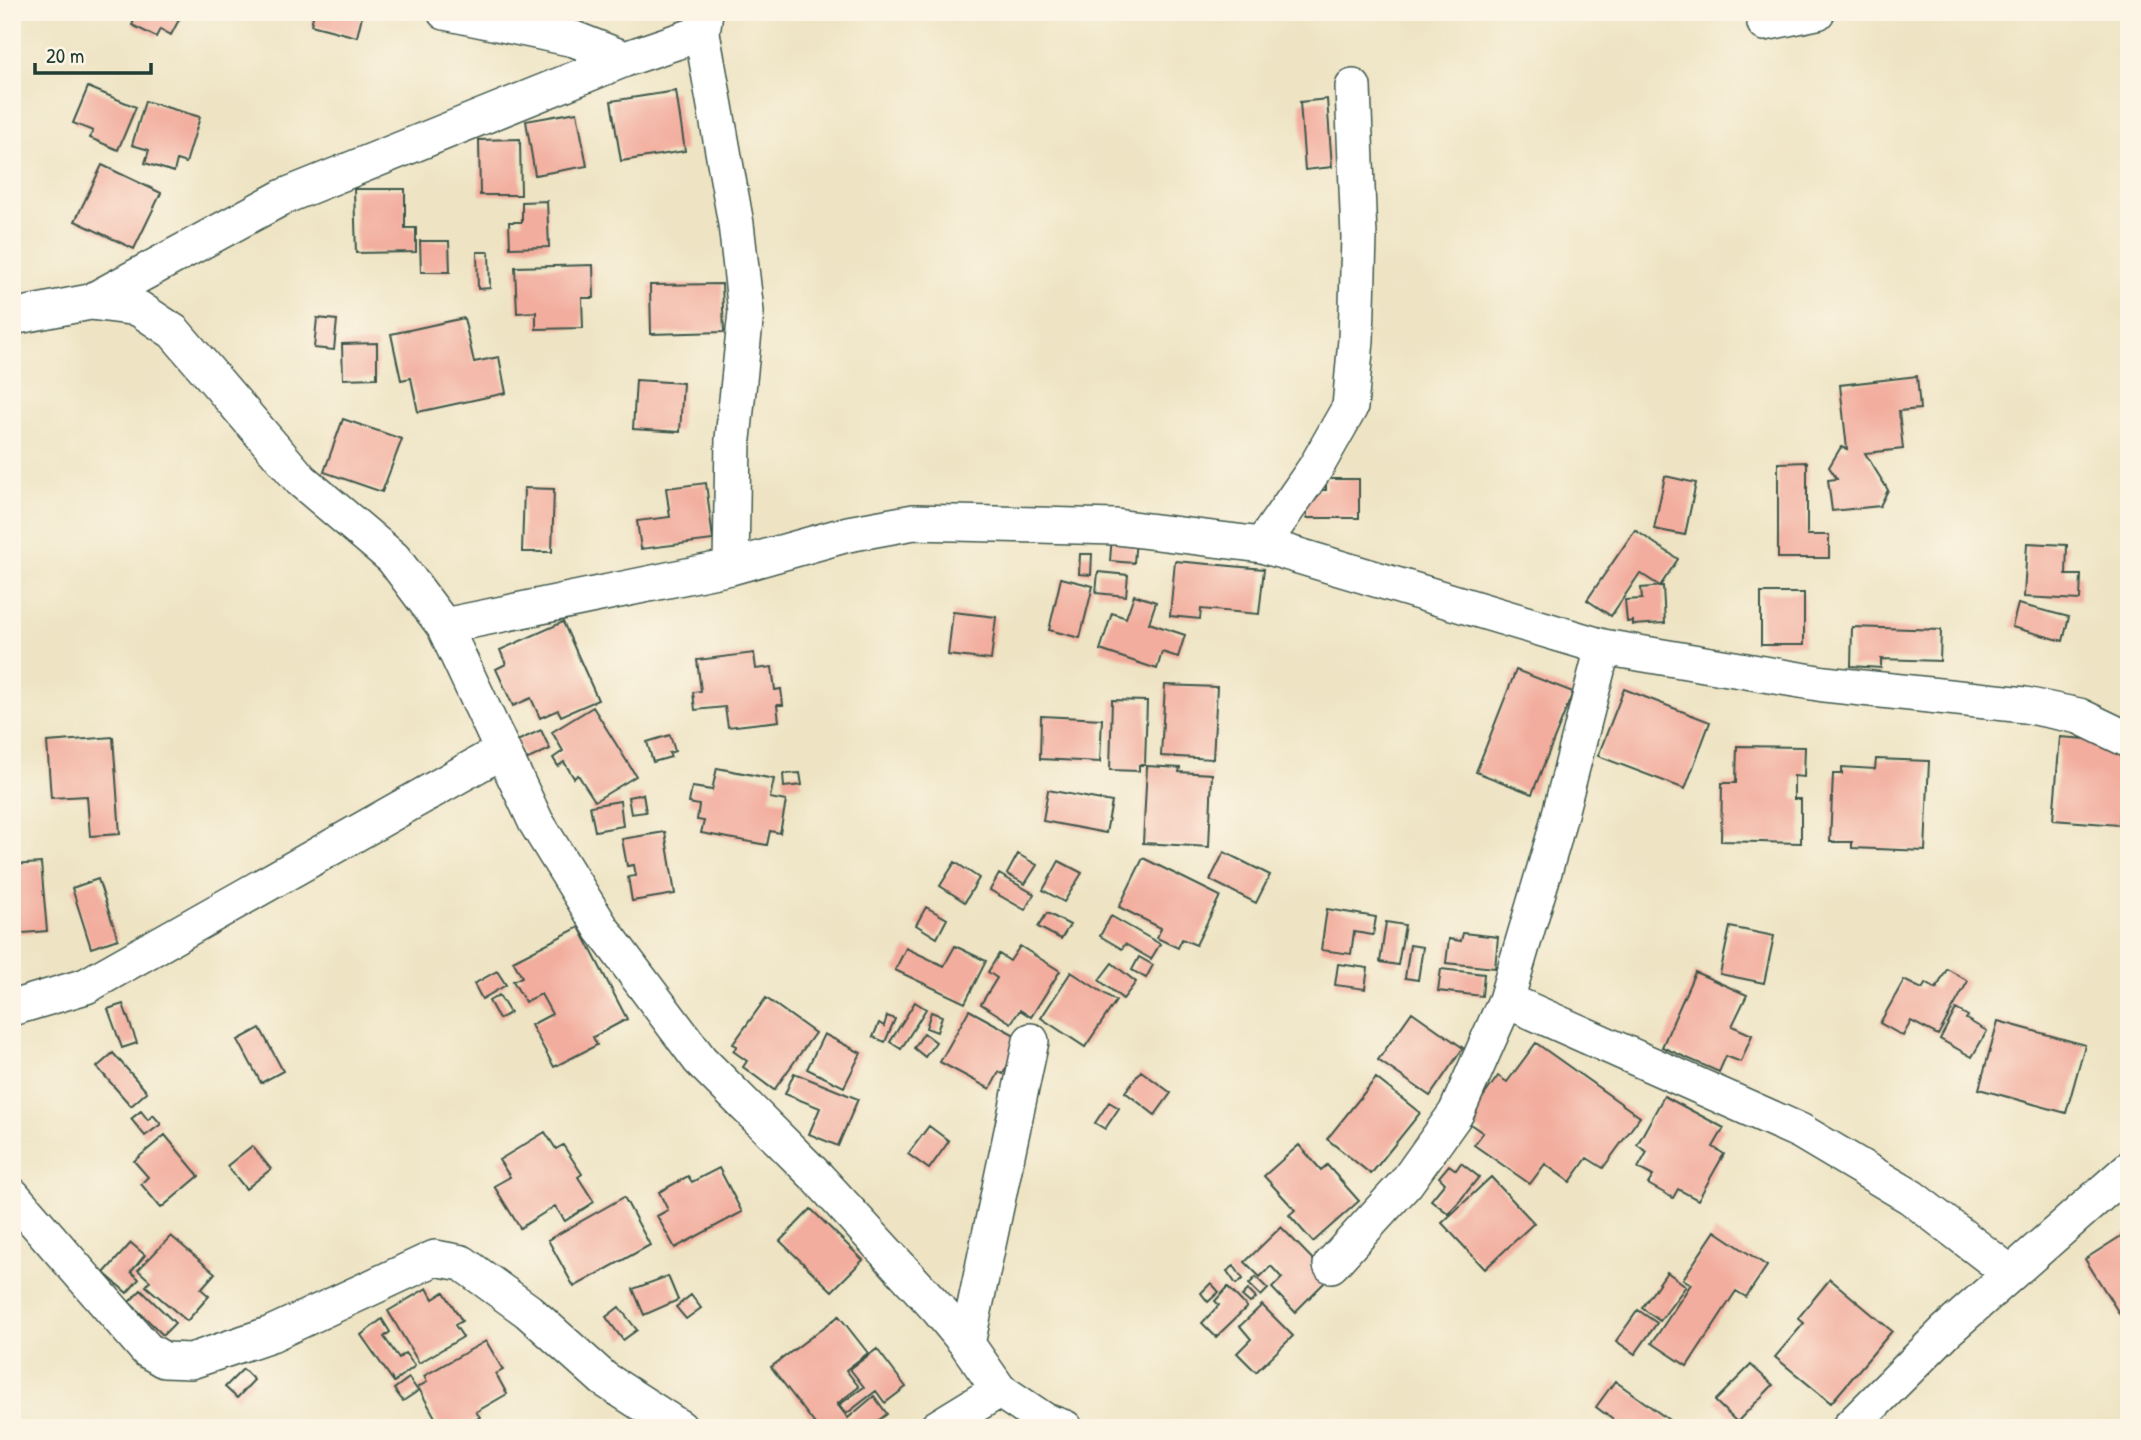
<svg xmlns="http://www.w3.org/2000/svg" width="2141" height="1440" viewBox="0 0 2141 1440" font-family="'Patrick Hand',sans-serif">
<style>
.building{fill:#f2ad9e}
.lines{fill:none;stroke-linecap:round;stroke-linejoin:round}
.minor-casing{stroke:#3e564a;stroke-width:38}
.minor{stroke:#fff;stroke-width:35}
</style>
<rect width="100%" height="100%" fill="#fcf5e5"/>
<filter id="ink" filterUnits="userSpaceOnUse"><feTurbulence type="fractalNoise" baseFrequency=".0143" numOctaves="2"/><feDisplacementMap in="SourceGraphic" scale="14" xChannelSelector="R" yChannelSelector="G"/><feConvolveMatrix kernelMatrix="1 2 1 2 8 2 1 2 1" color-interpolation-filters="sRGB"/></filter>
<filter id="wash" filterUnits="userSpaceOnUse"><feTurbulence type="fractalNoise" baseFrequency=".00686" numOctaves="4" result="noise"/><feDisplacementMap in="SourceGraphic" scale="28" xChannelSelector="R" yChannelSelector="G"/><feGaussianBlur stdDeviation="1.57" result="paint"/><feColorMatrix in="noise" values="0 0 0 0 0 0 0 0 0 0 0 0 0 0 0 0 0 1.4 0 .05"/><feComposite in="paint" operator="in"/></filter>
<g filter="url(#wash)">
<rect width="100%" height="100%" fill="#eee4c4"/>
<g id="blocks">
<path class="building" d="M 138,12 L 183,12 L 171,35 L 160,29 L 156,37 L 132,25 Z
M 314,12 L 347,12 L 362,16 L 357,37 L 311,25 Z
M 88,87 L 136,107 L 118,150 L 90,138 L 93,131 L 73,123 Z
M 676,91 L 685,151 L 621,161 L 611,101 Z
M 1327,99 L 1332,167 L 1305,170 L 1300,102 Z
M 145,101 L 200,117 L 186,163 L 177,160 L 174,172 L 145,163 L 149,150 L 132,145 Z
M 577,112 L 587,166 L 535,175 L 526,121 Z
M 520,139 L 521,195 L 480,195 L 479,140 Z
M 102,165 L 161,193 L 134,249 L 75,221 Z
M 354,189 L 405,189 L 405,228 L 416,228 L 416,252 L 356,253 Z
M 547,201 L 549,247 L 510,248 L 509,222 L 522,222 L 522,202 Z
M 420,241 L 449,241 L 450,272 L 421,272 Z
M 477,252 L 489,252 L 490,288 L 478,289 Z
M 593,265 L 594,298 L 582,298 L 583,328 L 536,329 L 536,312 L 517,313 L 515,267 Z
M 722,284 L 724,332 L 651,334 L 650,285 Z
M 317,318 L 337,320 L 334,350 L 314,348 Z
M 464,318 L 474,362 L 499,357 L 506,393 L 418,412 L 411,378 L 401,380 L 391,334 Z
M 377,343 L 377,378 L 343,379 L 342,344 Z
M 1917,376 L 1920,409 L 1899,411 L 1903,449 L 1865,453 L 1888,490 L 1880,506 L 1832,511 L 1828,480 L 1837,479 L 1829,467 L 1841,447 L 1847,449 L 1840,385 Z
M 636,380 L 683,383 L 680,432 L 633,429 Z
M 343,419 L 402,439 L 382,492 L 324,472 Z
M 1807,462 L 1807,535 L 1829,535 L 1829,558 L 1778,558 L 1778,463 Z
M 1665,476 L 1696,483 L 1685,535 L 1654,529 Z
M 1326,479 L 1359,479 L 1359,518 L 1307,518 L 1307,490 L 1326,490 Z
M 706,483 L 713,540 L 641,549 L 637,521 L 670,517 L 666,488 Z
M 524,488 L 554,489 L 552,552 L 522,552 Z
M 1635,530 L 1678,559 L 1660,586 L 1640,573 L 1611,616 L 1587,600 Z
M 1112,536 L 1136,538 L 1134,563 L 1110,561 Z
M 2027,543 L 2067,545 L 2066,575 L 2081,575 L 2080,600 L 2024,597 Z
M 1080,554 L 1092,554 L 1091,575 L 1079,574 Z
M 1175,561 L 1264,569 L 1259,614 L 1201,609 L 1200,619 L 1170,616 Z
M 1098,572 L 1128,575 L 1126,596 L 1096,593 Z
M 1061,578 L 1093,586 L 1080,638 L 1049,630 Z
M 1663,586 L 1665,623 L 1633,625 L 1633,621 L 1627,622 L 1625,600 L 1642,599 L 1641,588 Z
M 1761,593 L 1804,593 L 1804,645 L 1761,645 Z
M 1134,595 L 1156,602 L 1149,623 L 1185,635 L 1178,657 L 1162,652 L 1157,669 L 1100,650 L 1112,613 L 1126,618 Z
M 2018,604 L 2069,617 L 2063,641 L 2012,627 Z
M 953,612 L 996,617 L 991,660 L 948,655 Z
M 563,622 L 598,700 L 561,716 L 558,710 L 540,718 L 531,698 L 513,706 L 496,669 L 506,664 L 500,650 Z
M 1852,627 L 1941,630 L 1940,661 L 1881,659 L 1881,668 L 1851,666 Z
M 754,653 L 756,669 L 772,667 L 775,690 L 781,689 L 783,705 L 777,705 L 779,721 L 728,727 L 725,707 L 695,710 L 693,692 L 701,691 L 697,660 Z
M 1516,670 L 1573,692 L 1532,794 L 1476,772 Z
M 1165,685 L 1217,687 L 1213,759 L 1161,756 Z
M 1624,689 L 1710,722 L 1685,789 L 1598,756 Z
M 1112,700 L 1147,701 L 1145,765 L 1139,765 L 1139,771 L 1110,770 Z
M 593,707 L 636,776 L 595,801 L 578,775 L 574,778 L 564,762 L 558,766 L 553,758 L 563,751 L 552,732 Z
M 1041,716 L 1102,719 L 1100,762 L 1040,759 Z
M 541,730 L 550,749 L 526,760 L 517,741 Z
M 670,735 L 675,751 L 669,753 L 671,757 L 653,762 L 647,742 Z
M 113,737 L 120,834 L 90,836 L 87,796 L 51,798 L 47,742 Z
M 2060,737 L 2125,742 L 2119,825 L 2053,820 Z
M 1737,746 L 1805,747 L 1804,777 L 1794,776 L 1794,799 L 1801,799 L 1801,843 L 1721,841 L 1722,783 L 1736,783 Z
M 1876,759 L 1929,761 L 1925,851 L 1852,848 L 1852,842 L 1830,842 L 1833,774 L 1842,774 L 1842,767 L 1875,769 Z
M 1147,766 L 1180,768 L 1179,772 L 1212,774 L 1209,847 L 1143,843 Z
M 717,768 L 774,779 L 770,798 L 786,801 L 780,833 L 770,831 L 767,845 L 701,833 L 704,821 L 697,820 L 699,805 L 689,803 L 692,787 L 712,790 Z
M 800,773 L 802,785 L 784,787 L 783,774 Z
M 1048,790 L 1112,802 L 1106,833 L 1043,821 Z
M 643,794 L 646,812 L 631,814 L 628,797 Z
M 620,801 L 623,826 L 595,831 L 590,806 Z
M 12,812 L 16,812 L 17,833 L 12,833 Z
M 665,832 L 675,894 L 632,901 L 628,877 L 636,876 L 634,865 L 627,866 L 622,839 Z
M 1224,852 L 1270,875 L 1256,903 L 1210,880 Z
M 1018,854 L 1037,865 L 1025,884 L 1007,874 Z
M 1143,858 L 1220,896 L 1196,945 L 1182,939 L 1178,948 L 1157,938 L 1161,928 L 1119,907 Z
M 1059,861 L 1082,873 L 1064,902 L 1043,890 Z
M 955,862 L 979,878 L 965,902 L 940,886 Z
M 41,863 L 47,931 L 12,934 L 12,865 Z
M 999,874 L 1034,894 L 1025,910 L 990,890 Z
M 98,879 L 118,939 L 91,948 L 72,888 Z
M 926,907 L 947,919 L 937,938 L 916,925 Z
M 1327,909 L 1376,917 L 1373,935 L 1354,932 L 1351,954 L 1321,950 Z
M 1047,913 L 1070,925 L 1061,939 L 1038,927 Z
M 1111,916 L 1160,944 L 1151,959 L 1125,944 L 1122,949 L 1100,936 Z
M 1386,922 L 1405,925 L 1398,965 L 1380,962 Z
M 579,927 L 627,1019 L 593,1037 L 597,1045 L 554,1067 L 531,1025 L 552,1014 L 541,994 L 525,1002 L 513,981 L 522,977 L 513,961 Z
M 1730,927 L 1774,936 L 1764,983 L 1720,974 Z
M 1463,933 L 1498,937 L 1495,968 L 1446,963 L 1449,939 L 1461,941 Z
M 1410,945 L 1423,947 L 1418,980 L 1405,978 Z
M 955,946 L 986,961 L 965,1003 L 895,970 L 906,948 L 944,966 Z
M 1020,946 L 1060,971 L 1031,1017 L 1020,1010 L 1011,1023 L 981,1004 L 997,978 L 988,972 L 999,954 L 1010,961 Z
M 1139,957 L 1153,965 L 1146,978 L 1132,970 Z
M 1112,963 L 1136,982 L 1123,999 L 1099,980 Z
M 1338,964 L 1368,968 L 1365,989 L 1335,985 Z
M 1441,969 L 1484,974 L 1482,996 L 1438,991 Z
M 1947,969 L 1968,981 L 1938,1035 L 1911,1021 L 1903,1036 L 1880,1023 L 1904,980 L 1922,989 L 1926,983 L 1936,989 Z
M 497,971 L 506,985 L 482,999 L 474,984 Z
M 1071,972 L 1116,1001 L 1085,1047 L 1041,1018 Z
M 1695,972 L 1747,995 L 1732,1026 L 1752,1035 L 1741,1062 L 1726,1056 L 1719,1072 L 1662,1047 Z
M 499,995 L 510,1013 L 499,1019 L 489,1001 Z
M 766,998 L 815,1033 L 774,1090 L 743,1067 L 747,1061 L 733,1051 L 737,1046 L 733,1044 Z
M 915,1002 L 926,1009 L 901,1049 L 890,1042 Z
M 123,1004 L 137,1043 L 122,1048 L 108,1009 Z
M 1956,1009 L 1968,1016 L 1966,1019 L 1987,1031 L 1972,1057 L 1940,1039 Z
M 969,1010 L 1022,1039 L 1003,1074 L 999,1072 L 990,1089 L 940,1062 Z
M 931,1012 L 942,1016 L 937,1032 L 926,1028 Z
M 1412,1012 L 1463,1048 L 1430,1096 L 1378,1060 Z
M 887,1016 L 895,1019 L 885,1042 L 873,1037 L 879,1023 L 884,1026 Z
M 1998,1021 L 2085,1045 L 2066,1113 L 1979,1089 Z
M 260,1028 L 283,1071 L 261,1083 L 238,1040 Z
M 924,1033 L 936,1042 L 925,1057 L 914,1048 Z
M 824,1034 L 861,1053 L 844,1087 L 807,1069 Z
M 1536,1043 L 1640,1117 L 1603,1168 L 1587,1158 L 1570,1182 L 1545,1164 L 1530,1184 L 1474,1145 L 1483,1133 L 1466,1121 L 1498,1076 L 1507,1082 Z
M 113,1053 L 147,1092 L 131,1106 L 97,1067 Z
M 1141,1071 L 1171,1093 L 1155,1115 L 1125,1092 Z
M 794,1073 L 858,1099 L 838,1146 L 809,1134 L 820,1108 L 785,1094 Z
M 1376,1078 L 1420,1113 L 1371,1174 L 1327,1139 Z
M 1664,1096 L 1724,1128 L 1713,1147 L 1724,1154 L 1698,1200 L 1678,1189 L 1673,1198 L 1648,1184 L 1653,1176 L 1638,1168 L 1647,1152 L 1637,1145 Z
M 1109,1102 L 1119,1108 L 1105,1129 L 1095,1123 Z
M 141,1111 L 148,1120 L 153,1115 L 161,1124 L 145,1136 L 131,1119 Z
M 929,1126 L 949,1141 L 929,1169 L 908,1154 Z
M 545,1132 L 556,1149 L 563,1145 L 582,1174 L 578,1177 L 594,1202 L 565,1221 L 555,1206 L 520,1228 L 494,1186 L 510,1177 L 499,1160 Z
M 165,1135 L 199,1176 L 161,1208 L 141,1184 L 148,1177 L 134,1161 Z
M 1299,1145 L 1321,1170 L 1327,1165 L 1359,1201 L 1313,1242 L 1289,1215 L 1295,1210 L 1264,1176 Z
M 252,1146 L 271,1169 L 246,1189 L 227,1166 Z
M 1461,1163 L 1479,1177 L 1449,1214 L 1431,1200 L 1445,1183 L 1439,1177 L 1449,1165 L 1456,1170 Z
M 719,1168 L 742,1212 L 675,1248 L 657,1216 L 668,1210 L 659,1192 L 688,1176 L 692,1182 Z
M 1491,1177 L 1534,1223 L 1485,1269 L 1442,1223 Z
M 624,1197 L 650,1245 L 574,1287 L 548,1240 Z
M 811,1209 L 863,1260 L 832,1291 L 780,1241 Z
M 1281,1227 L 1330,1277 L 1295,1312 L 1272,1288 L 1282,1278 L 1271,1266 L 1260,1277 L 1245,1262 Z
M 1715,1231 L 1767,1266 L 1746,1297 L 1736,1291 L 1687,1366 L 1652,1343 L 1691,1284 L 1683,1279 Z
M 2129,1231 L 2129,1329 L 2085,1259 Z
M 171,1236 L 215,1273 L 201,1289 L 209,1296 L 187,1321 L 146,1286 L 150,1281 L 138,1270 Z
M 131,1243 L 145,1255 L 131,1272 L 139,1279 L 127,1293 L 104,1273 Z
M 1234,1266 L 1243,1279 L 1236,1284 L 1227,1271 Z
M 1667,1272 L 1686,1286 L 1660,1321 L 1642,1308 Z
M 668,1276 L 678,1300 L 644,1315 L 633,1289 Z
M 1256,1277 L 1268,1289 L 1261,1296 L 1249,1284 Z
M 1830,1279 L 1892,1331 L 1831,1403 L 1775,1357 L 1804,1323 L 1798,1318 Z
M 1211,1283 L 1219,1292 L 1208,1302 L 1201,1293 Z
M 1228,1287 L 1247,1307 L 1216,1337 L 1202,1323 L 1219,1305 L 1215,1301 Z
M 427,1288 L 433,1299 L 444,1292 L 462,1321 L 455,1325 L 463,1337 L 419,1363 L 388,1311 Z
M 141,1290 L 175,1323 L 163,1335 L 129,1302 Z
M 1248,1290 L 1256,1298 L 1250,1303 L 1242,1296 Z
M 691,1295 L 701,1308 L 686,1319 L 676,1307 Z
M 1262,1305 L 1293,1336 L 1256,1372 L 1237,1353 L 1251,1339 L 1240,1326 Z
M 619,1307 L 637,1330 L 623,1340 L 606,1317 Z
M 1638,1310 L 1657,1323 L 1635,1354 L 1616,1341 Z
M 839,1316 L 868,1353 L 846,1370 L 859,1387 L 837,1404 L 848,1418 L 874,1396 L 887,1414 L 868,1428 L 818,1428 L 771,1367 Z
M 382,1319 L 390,1332 L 384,1337 L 399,1358 L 405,1353 L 415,1366 L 394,1382 L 361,1335 Z
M 486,1341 L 503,1370 L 496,1374 L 507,1394 L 476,1412 L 480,1417 L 462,1428 L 441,1428 L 418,1387 L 427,1382 L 424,1376 Z
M 877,1349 L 906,1387 L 885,1403 L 876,1391 L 846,1414 L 839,1405 L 864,1387 L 850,1369 Z
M 1751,1365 L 1773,1385 L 1737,1422 L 1715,1401 Z
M 243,1369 L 254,1380 L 237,1398 L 225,1387 Z
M 409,1378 L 418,1391 L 403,1401 L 394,1389 Z
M 1615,1381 L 1669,1420 L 1664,1428 L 1624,1428 L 1596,1407 Z"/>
</g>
</g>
<g filter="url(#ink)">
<use href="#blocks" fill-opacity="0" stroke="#3e564a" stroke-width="2"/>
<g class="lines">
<defs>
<path id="minor" d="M 445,12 L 574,39 L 625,59
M 705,12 L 702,33 L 736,224 L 746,312 L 733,439 L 731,567
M 1765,23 L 1817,12
M 90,302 L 283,197 L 625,59 L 702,33
M 12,317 L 90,302 L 138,308 L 174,332 L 301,480 L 393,558 L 444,626 L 536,822 L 602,929 L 700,1060 L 818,1178 L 939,1310 L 967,1344 L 999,1390 L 1045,1421 L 1065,1428
M 1262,545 L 1316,467 L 1350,407 L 1356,340 L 1359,237 L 1353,87
M 444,626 L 731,567 L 848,534 L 914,522 L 1116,527 L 1262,545 L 1603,647 L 1824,684 L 2025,705 L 2079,716 L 2129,740
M 1506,1000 L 1800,1131 L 1911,1197 L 2010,1273
M 12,1008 L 86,986 L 502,751
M 12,1195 L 147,1350 L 164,1360 L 191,1361 L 271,1334 L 435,1258 L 462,1263 L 528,1311 L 604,1379 L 680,1428
M 1331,1265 L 1406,1183 L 1456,1113 L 1506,1000 L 1553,841 L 1603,647
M 967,1344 L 1031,1041
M 937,1428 L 999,1390
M 1849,1428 L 1947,1330 L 2129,1169"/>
</defs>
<use href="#minor" class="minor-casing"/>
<use href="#minor" class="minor"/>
</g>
</g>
<rect width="2141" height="1440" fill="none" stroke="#fcf5e5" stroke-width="42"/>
<path d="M35 63v10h116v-10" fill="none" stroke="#1f3d34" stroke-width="3.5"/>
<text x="46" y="63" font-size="21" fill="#1f3d34" stroke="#fcf5e5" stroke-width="5" paint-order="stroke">20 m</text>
</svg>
